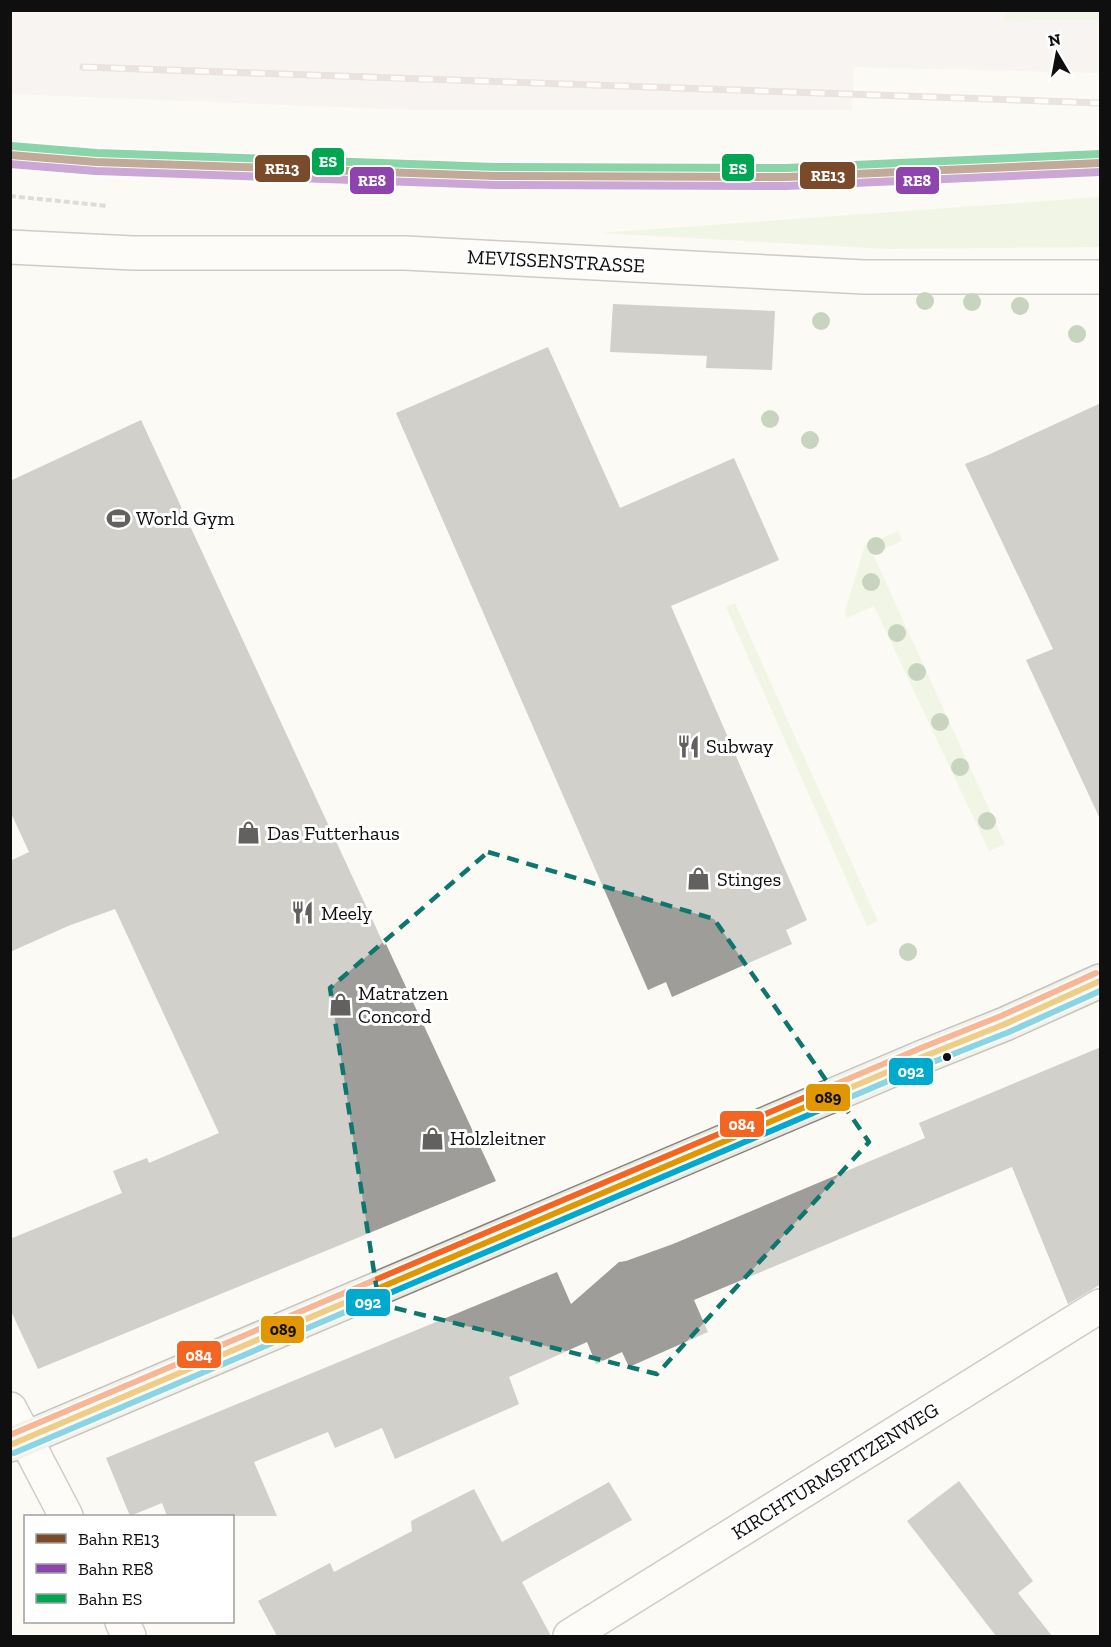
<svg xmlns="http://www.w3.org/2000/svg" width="1111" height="1647" viewBox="0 0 1111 1647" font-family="'Zilla Slab',serif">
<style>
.industrial{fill:#f2eef0}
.green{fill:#e5f0d5}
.building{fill:#9f9d9a}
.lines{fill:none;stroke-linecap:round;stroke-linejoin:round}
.minor-casing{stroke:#959592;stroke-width:36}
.major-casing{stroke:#83827f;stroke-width:36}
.path{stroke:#b9b9b8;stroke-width:4;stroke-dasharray:6 3;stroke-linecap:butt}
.minor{stroke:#fefefd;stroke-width:33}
.major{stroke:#ebe7db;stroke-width:33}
.rail-casing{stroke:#d6c7c7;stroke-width:7}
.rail{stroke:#fff;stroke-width:4.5;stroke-dasharray:14;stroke-linecap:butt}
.bus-1-casing{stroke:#fff;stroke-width:10}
.bus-2-casing{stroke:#fff;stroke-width:10}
.bus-3-casing{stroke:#fff;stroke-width:10}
.bus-1{stroke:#e09702;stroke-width:6}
.bus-2{stroke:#00a9ce;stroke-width:6}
.bus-3{stroke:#f26522;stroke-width:6}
.rail-1-casing{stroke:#fff;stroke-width:12}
.rail-2-casing{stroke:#fff;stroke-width:12}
.rail-3-casing{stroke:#fff;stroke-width:12}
.rail-1{stroke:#7a4b2a;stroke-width:8}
.rail-2{stroke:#8e44ad;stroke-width:8}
.rail-3{stroke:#00a651;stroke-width:8}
.tree{fill:#8ba781}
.marked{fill:none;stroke:#0f766e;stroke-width:4.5;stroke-dasharray:12 8;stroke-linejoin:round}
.bus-dot{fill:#0f0f0f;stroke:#fff;stroke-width:2}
.labels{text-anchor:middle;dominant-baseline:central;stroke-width:6;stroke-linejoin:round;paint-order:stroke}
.street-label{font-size:20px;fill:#0f0f0f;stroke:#fff}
.poi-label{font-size:20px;fill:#0f0f0f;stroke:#fff;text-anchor:start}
.line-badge{stroke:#fff;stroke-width:2}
.badge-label{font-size:16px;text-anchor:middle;font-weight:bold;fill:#fff}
.pale-badge-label{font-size:16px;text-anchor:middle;font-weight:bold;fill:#111}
</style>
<rect width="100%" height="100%" fill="#fbfaf4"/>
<path class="industrial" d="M 1006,10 L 1005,21 L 1100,20 L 1100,73 L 854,67 L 852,110 L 412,110 L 11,94 L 11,11 Z"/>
<path class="green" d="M 1006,10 L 1100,11 L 1100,20 L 1004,21 Z
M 1100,197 L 1100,247 L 889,249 L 600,233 Z
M 898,531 L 902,541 L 873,554 L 1005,844 L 989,851 L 874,606 L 847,618 L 845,611 L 865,545 Z
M 735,603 L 878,921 L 867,926 L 726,607 Z"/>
<path class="building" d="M 613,304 L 775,311 L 772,370 L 706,368 L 707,356 L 610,352 Z
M 548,347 L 620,508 L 734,458 L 779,560 L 671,606 L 807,920 L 786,930 L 792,944 L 672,997 L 666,982 L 648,990 L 396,413 Z
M 1101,403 L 1101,821 L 1026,660 L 1053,649 L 965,464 L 988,455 Z
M 141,420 L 384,945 L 386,944 L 496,1181 L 38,1369 L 10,1309 L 10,1239 L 122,1193 L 113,1171 L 147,1158 L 149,1163 L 219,1133 L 115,909 L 68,926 L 10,952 L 10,861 L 29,852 L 10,811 L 10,481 Z
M 1101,1047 L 1101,1284 L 1068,1304 L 1012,1167 L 694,1300 L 708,1332 L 629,1367 L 622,1352 L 596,1364 L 587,1342 L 509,1377 L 519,1404 L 395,1459 L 382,1428 L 335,1448 L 328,1432 L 254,1462 L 277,1516 L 167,1516 L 162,1503 L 130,1516 L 106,1458 L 557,1272 L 571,1304 L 619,1262 L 626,1261 L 673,1244 L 925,1138 L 919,1123 Z
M 959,1481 L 1033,1581 L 1018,1593 L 1052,1636 L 996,1636 L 907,1521 Z
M 609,1482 L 632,1520 L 522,1582 L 551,1636 L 277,1636 L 258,1601 L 330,1563 L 334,1572 L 412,1531 L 411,1521 L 474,1489 L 502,1542 Z"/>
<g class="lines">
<defs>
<path id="minor" d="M 10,247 L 133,253 L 405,253 L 864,277 L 1100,277
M 10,1409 L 66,1516
M 122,1622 L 129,1636
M 570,1636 L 1100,1306"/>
<path id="major" d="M 10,1445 L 925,1056 L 1005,1024 L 1100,981"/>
</defs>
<use href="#minor" class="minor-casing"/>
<use href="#major" class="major-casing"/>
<path class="path" d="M 10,196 L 108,206"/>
<use href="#minor" class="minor"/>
<use href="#major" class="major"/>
<defs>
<path id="rail" d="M 83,67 L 1100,103"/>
</defs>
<use href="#rail" class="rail-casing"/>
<use href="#rail" class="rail"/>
<defs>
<path id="bus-1" d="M 10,1445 L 925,1056 L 1005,1024 L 1100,981"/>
<path id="bus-2" d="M 14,1453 L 928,1064 L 1009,1032 L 1100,991"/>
<path id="bus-3" d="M 10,1435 L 921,1048 L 1001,1016 L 1096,973"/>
</defs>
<use href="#bus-1" class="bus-1-casing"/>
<use href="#bus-2" class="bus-2-casing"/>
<use href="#bus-3" class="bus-3-casing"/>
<use href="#bus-1" class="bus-1"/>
<use href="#bus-2" class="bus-2"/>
<use href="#bus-3" class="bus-3"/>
<defs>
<path id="rail-1" d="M 10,155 L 96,162 L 495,176 L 786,177 L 1100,163"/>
<path id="rail-2" d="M 10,164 L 96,171 L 495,185 L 786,186 L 1100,172"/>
<path id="rail-3" d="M 11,146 L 97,153 L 495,167 L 786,168 L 1100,154"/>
</defs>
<use href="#rail-1" class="rail-1-casing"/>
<use href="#rail-2" class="rail-2-casing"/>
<use href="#rail-3" class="rail-3-casing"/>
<use href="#rail-1" class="rail-1"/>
<use href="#rail-2" class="rail-2"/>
<use href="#rail-3" class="rail-3"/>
</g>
<g class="tree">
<circle cx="925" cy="301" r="9"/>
<circle cx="972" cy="302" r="9"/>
<circle cx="1020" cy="306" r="9"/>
<circle cx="821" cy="321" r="9"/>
<circle cx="1077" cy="334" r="9"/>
<circle cx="770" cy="419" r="9"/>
<circle cx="810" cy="440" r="9"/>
<circle cx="876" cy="546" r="9"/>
<circle cx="871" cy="582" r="9"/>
<circle cx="897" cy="633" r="9"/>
<circle cx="917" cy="672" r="9"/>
<circle cx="940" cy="722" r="9"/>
<circle cx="960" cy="767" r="9"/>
<circle cx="987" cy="821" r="9"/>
<circle cx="908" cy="952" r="9"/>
</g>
<path d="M0 0H1111V1647H0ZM 488,852 L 714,919 L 869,1142 L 657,1374 L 379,1304 L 330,988 Z" fill="#fbfaf4" fill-opacity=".55" fill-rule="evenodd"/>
<path class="marked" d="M 488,852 L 714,919 L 869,1142 L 657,1374 L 379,1304 L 330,988 Z"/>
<defs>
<symbol id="stadium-bare" viewBox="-9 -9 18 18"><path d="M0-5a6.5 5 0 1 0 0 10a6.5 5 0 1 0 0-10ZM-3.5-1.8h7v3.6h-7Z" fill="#62615f" stroke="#fff" stroke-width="2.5" paint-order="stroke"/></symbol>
<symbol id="restaurant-bare" viewBox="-9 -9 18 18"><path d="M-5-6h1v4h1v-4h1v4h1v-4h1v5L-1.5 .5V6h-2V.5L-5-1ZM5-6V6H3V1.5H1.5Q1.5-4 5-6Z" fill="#62615f" stroke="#fff" stroke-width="2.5" paint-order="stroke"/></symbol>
<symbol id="shop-bare" viewBox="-9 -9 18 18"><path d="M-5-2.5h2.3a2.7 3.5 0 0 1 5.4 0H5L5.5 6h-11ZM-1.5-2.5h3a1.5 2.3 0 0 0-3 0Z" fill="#62615f" stroke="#fff" stroke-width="2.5" paint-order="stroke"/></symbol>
</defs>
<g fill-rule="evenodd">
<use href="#stadium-bare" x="102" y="502" width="33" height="33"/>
<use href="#restaurant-bare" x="672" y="730" width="33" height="33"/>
<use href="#shop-bare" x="232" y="816" width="33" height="33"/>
<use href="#shop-bare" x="682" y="862" width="33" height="33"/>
<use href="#restaurant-bare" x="286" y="896" width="33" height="33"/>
<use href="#shop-bare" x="324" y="988" width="33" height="33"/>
<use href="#shop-bare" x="416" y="1122" width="33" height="33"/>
</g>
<circle class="bus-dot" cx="947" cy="1057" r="5"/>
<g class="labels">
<g class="street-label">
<text transform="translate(556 261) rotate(3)">MEVISSENSTRASSE</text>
<text transform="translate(835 1471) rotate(-32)">KIRCHTURMSPITZENWEG</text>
</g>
<g class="poi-label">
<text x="136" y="518">World Gym</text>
<text x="706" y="746">Subway</text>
<text x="267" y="833">Das Futterhaus</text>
<text x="717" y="879">Stinges</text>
<text x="321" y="913">Meely</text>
<text x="358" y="993">Matratzen<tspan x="358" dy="23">Concord</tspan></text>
<text x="450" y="1138">Holzleitner</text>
</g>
</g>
<g class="line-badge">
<rect x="311" y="147" width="34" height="29" rx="6" fill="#00a651"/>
<rect x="721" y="153" width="34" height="29" rx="6" fill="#00a651"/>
<rect x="254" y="154" width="57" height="29" rx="6" fill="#7a4b2a"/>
<rect x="799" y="161" width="57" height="29" rx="6" fill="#7a4b2a"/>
<rect x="895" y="166" width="45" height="29" rx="6" fill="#8e44ad"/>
<rect x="349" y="166" width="46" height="29" rx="6" fill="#8e44ad"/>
<rect x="888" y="1057" width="46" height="29" rx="6" fill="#00a9ce"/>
<rect x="805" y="1083" width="46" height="29" rx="6" fill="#e09702"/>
<rect x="719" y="1110" width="46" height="28" rx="6" fill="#f26522"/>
<rect x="345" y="1288" width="46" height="29" rx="6" fill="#00a9ce"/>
<rect x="260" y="1315" width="45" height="29" rx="6" fill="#e09702"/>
<rect x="176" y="1340" width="46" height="29" rx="6" fill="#f26522"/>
</g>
<g class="badge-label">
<text x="328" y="167">ES</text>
<text x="738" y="174">ES</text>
<text x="282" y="174">RE13</text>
<text x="828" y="181">RE13</text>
<text x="917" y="186">RE8</text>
<text x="372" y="186">RE8</text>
<text x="911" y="1077">092</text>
<text x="742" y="1130">084</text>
<text x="368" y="1308">092</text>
<text x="199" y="1361">084</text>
</g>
<g class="pale-badge-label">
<text x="828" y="1103">089</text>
<text x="283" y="1335">089</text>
</g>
<rect width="1111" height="1647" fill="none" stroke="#0f0f0f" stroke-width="24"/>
<rect x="24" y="1515" width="210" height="108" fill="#ffffff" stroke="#9f9f9f" stroke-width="1.5"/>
<rect x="36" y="1534" width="30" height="9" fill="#7a4b2a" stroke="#9f9f9f" stroke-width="1.5"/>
<text x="78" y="1545" font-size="18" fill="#0f0f0f">Bahn RE13</text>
<rect x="36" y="1564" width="30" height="9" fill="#8e44ad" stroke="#9f9f9f" stroke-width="1.5"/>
<text x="78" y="1575" font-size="18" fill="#0f0f0f">Bahn RE8</text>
<rect x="36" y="1594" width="30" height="9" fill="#00a651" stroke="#9f9f9f" stroke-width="1.5"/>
<text x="78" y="1605" font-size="18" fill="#0f0f0f">Bahn ES</text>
<g transform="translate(1057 54) rotate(350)" stroke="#ffffff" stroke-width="4.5" paint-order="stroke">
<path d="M0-4.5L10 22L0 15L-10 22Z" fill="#0f0f0f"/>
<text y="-9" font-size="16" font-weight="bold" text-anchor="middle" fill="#0f0f0f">N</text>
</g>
</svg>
